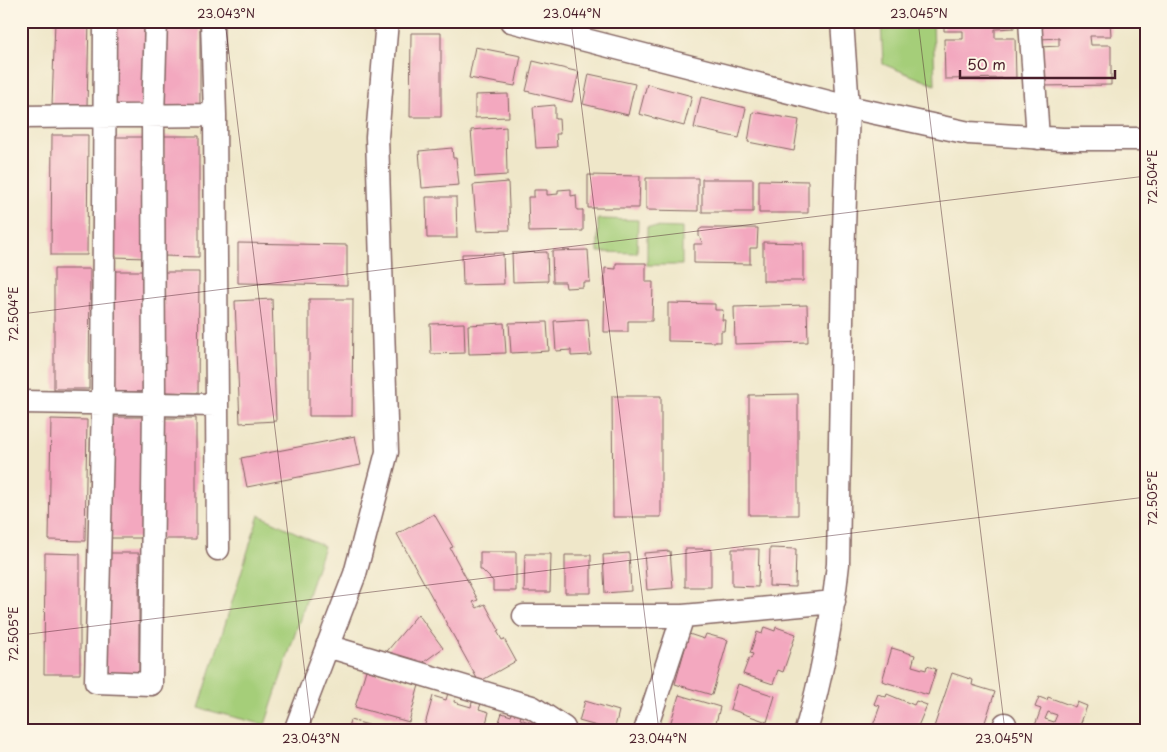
<svg xmlns="http://www.w3.org/2000/svg" width="1167" height="752" viewBox="0 0 1167 752" font-family="'Playpen Sans',sans-serif">
<style>
.green{fill:#a5ce79;stroke:#787652}
.building{fill:#f3a8bf;fill-rule:evenodd}
.lines{fill:none;stroke-linecap:round;stroke-linejoin:round}
.street-casing{stroke:#846562;stroke-width:25}
.street{stroke:#fff;stroke-width:22}
.ticks{fill:none;stroke:#4a1f2b;stroke-width:1;stroke-opacity:0.45}
.neatline{fill:none;stroke:#4a1f2b;stroke-width:2}
.ticks-label{font-size:12px;text-anchor:middle;fill:#4a1f2b}
</style>
<rect width="100%" height="100%" fill="#fcf5e5"/>
<filter id="ink" filterUnits="userSpaceOnUse"><feTurbulence type="fractalNoise" baseFrequency=".02" numOctaves="2"/><feDisplacementMap in="SourceGraphic" scale="10" xChannelSelector="R" yChannelSelector="G"/><feConvolveMatrix kernelMatrix="1 2 1 2 8 2 1 2 1" color-interpolation-filters="sRGB"/></filter>
<filter id="wash" filterUnits="userSpaceOnUse"><feTurbulence type="fractalNoise" baseFrequency=".0096" numOctaves="4" result="noise"/><feDisplacementMap in="SourceGraphic" scale="20" xChannelSelector="R" yChannelSelector="G"/><feGaussianBlur stdDeviation="1.12" result="paint"/><feColorMatrix in="noise" values="0 0 0 0 0 0 0 0 0 0 0 0 0 0 0 0 0 1.4 0 .05"/><feComposite in="paint" operator="in"/></filter>
<g filter="url(#wash)">
<rect width="100%" height="100%" fill="#efe7c9"/>
<path class="green" d="M 881,21 L 933,21 L 935,85 L 883,64 Z
M 598,219 L 638,220 L 637,253 L 598,252 Z
M 647,227 L 682,228 L 682,265 L 647,265 Z
M 259,515 L 324,546 L 265,725 L 199,708 Z"/>
<g id="blocks">
<path class="building" d="M 55,21 L 89,21 L 87,106 L 52,105 Z
M 113,21 L 149,21 L 149,108 L 113,108 Z
M 164,21 L 200,21 L 200,109 L 164,109 Z
M 944,21 L 1014,21 L 1014,28 L 995,29 L 995,38 L 1015,38 L 1016,78 L 945,79 L 944,39 L 963,39 L 963,31 L 944,31 Z
M 1040,21 L 1110,21 L 1111,36 L 1090,36 L 1091,45 L 1111,45 L 1111,85 L 1041,86 L 1040,47 L 1059,46 L 1059,38 L 1040,39 Z
M 411,33 L 441,33 L 441,117 L 410,117 Z
M 475,47 L 521,56 L 515,86 L 469,78 Z
M 533,61 L 579,72 L 572,102 L 526,91 Z
M 589,74 L 635,84 L 628,115 L 583,104 Z
M 647,84 L 692,96 L 684,126 L 639,114 Z
M 508,94 L 509,117 L 475,118 L 475,95 Z
M 701,97 L 746,108 L 739,138 L 694,128 Z
M 555,105 L 555,119 L 559,119 L 560,134 L 556,134 L 557,147 L 536,148 L 533,107 Z
M 753,112 L 799,120 L 794,151 L 748,142 Z
M 506,127 L 507,175 L 475,177 L 471,130 Z
M 52,135 L 88,135 L 87,255 L 51,255 Z
M 164,136 L 199,136 L 199,257 L 163,256 Z
M 113,137 L 149,137 L 148,258 L 113,257 Z
M 452,148 L 453,158 L 456,158 L 459,185 L 422,188 L 419,151 Z
M 588,175 L 640,176 L 639,208 L 588,208 Z
M 646,178 L 698,178 L 698,211 L 646,210 Z
M 702,179 L 753,179 L 753,212 L 702,212 Z
M 759,180 L 808,181 L 808,213 L 759,213 Z
M 508,182 L 510,230 L 477,231 L 473,185 Z
M 571,189 L 571,196 L 576,195 L 577,210 L 583,210 L 583,231 L 529,232 L 528,197 L 534,197 L 534,190 L 547,190 L 547,195 L 558,194 L 558,190 Z
M 426,197 L 456,197 L 457,238 L 427,238 Z
M 702,228 L 758,228 L 757,248 L 750,248 L 750,264 L 694,263 L 694,244 L 703,244 L 699,236 L 699,230 Z
M 763,242 L 803,243 L 803,281 L 763,281 Z
M 238,243 L 347,245 L 347,285 L 238,283 Z
M 588,250 L 590,282 L 583,282 L 583,287 L 566,288 L 565,282 L 553,282 L 552,251 Z
M 547,252 L 548,281 L 513,282 L 512,253 Z
M 503,253 L 504,284 L 463,285 L 462,254 Z
M 616,263 L 646,263 L 646,282 L 653,282 L 652,321 L 628,321 L 628,332 L 604,332 L 605,268 L 616,269 Z
M 54,269 L 90,269 L 89,389 L 54,389 Z
M 113,271 L 149,271 L 148,392 L 113,392 Z
M 163,272 L 199,272 L 198,393 L 163,392 Z
M 272,299 L 276,421 L 240,423 L 235,301 Z
M 309,299 L 353,299 L 352,416 L 309,416 Z
M 668,303 L 715,304 L 715,310 L 723,310 L 722,320 L 725,320 L 724,331 L 721,331 L 721,342 L 668,341 Z
M 807,305 L 808,342 L 735,344 L 734,307 Z
M 588,319 L 591,355 L 571,356 L 571,350 L 556,351 L 554,321 Z
M 547,322 L 549,351 L 511,353 L 509,323 Z
M 464,323 L 465,353 L 431,354 L 430,324 Z
M 504,323 L 506,353 L 469,354 L 468,325 Z
M 798,394 L 798,515 L 749,515 L 749,395 Z
M 612,396 L 661,396 L 661,517 L 613,517 Z
M 108,417 L 143,417 L 143,538 L 107,538 Z
M 160,418 L 196,418 L 196,539 L 160,539 Z
M 51,419 L 87,420 L 85,541 L 49,540 Z
M 355,436 L 361,465 L 247,487 L 241,458 Z
M 434,514 L 453,547 L 450,548 L 478,600 L 473,602 L 477,608 L 485,604 L 499,630 L 497,631 L 502,640 L 504,639 L 516,661 L 479,682 L 397,534 Z
M 770,548 L 796,549 L 795,587 L 769,586 Z
M 685,549 L 711,549 L 711,587 L 685,587 Z
M 732,549 L 759,549 L 758,587 L 732,586 Z
M 670,551 L 673,588 L 647,590 L 644,553 Z
M 480,552 L 516,552 L 516,591 L 493,591 L 493,581 L 482,570 L 480,570 Z
M 45,553 L 80,554 L 80,674 L 44,674 Z
M 103,553 L 139,553 L 139,674 L 103,674 Z
M 629,553 L 631,591 L 605,593 L 603,555 Z
M 525,554 L 551,554 L 550,592 L 524,592 Z
M 565,555 L 591,555 L 591,593 L 565,593 Z
M 418,614 L 443,648 L 417,667 L 383,656 Z
M 764,627 L 775,631 L 776,627 L 796,634 L 783,672 L 778,670 L 773,684 L 743,674 L 749,658 L 751,659 L 753,654 L 750,653 L 757,632 L 762,634 Z
M 689,634 L 704,639 L 706,634 L 728,640 L 712,695 L 675,684 Z
M 892,648 L 915,655 L 912,666 L 926,670 L 927,666 L 936,669 L 928,695 L 882,681 Z
M 366,670 L 419,685 L 409,722 L 355,707 Z
M 952,673 L 973,680 L 972,685 L 995,692 L 982,731 L 933,730 Z
M 738,684 L 775,696 L 767,722 L 730,709 Z
M 448,693 L 455,696 L 454,702 L 471,707 L 472,702 L 481,704 L 479,709 L 489,712 L 484,731 L 435,731 L 424,728 L 433,696 L 446,700 Z
M 878,694 L 886,697 L 887,694 L 914,705 L 916,701 L 927,705 L 916,731 L 871,731 L 880,706 L 874,704 Z
M 679,695 L 720,707 L 714,731 L 690,731 L 670,725 Z
M 1039,697 L 1047,700 L 1048,697 L 1075,707 L 1077,702 L 1087,706 L 1078,731 L 1033,731 L 1041,709 L 1035,707 ZM 1048,712 L 1057,715 L 1054,722 L 1045,719 Z
M 585,701 L 619,711 L 614,731 L 579,721 Z
M 513,710 L 522,712 L 520,719 L 555,731 L 496,731 L 502,713 L 511,716 Z
M 350,720 L 387,730 L 387,731 L 347,731 Z
M 724,724 L 744,730 L 744,731 L 721,731 Z"/>
</g>
</g>
<g filter="url(#ink)">
<use href="#blocks" fill-opacity="0" stroke="#846562" stroke-width="1"/>
<g class="lines">
<defs>
<path id="street" d="M 105,21 L 103,403 L 96,682 L 151,684 L 154,404 L 153,115 L 156,21
M 212,21 L 215,115 L 218,549
M 511,21 L 848,107 L 969,133 L 1062,139 L 1146,139
M 1030,21 L 1038,138
M 21,117 L 215,115
M 21,402 L 217,405
M 524,616 L 683,616 L 834,602
M 327,646 L 532,707 L 564,728 L 563,731
M 295,731 L 355,574 L 387,452 L 377,137 L 387,21
M 645,731 L 683,616
M 806,731 C 822,677 832,620 838,564 L 843,260 L 848,107 L 842,21
M 1003,731 L 1005,724"/>
</defs>
<use href="#street" class="street-casing"/>
<use href="#street" class="street"/>
</g>
</g>
<path class="ticks" d="M 225,21 L 312,731M 571,21 L 659,731M 918,21 L 1005,731M 21,314 L 1146,176M 21,635 L 1146,497"/>
<rect width="1167" height="752" fill="none" stroke="#fcf5e5" stroke-width="55"/>
<path d="M960 70v8h155v-8" fill="none" stroke="#4a1f2b" stroke-width="2.5"/>
<text x="967" y="70" font-size="15" fill="#4a1f2b" stroke="#fcf5e5" stroke-width="4" paint-order="stroke">50 m</text>
<rect x="28" y="28" width="1112" height="696" class="neatline"/>
<g class="ticks-label">
<text x="226" y="18">23.043°N</text>
<text x="572" y="18">23.044°N</text>
<text x="919" y="18">23.045°N</text>
<text transform="translate(1153 177) rotate(-90)" y="4">72.504°E</text>
<text transform="translate(14 314) rotate(-90)" y="4">72.504°E</text>
<text transform="translate(1153 498) rotate(-90)" y="4">72.505°E</text>
<text transform="translate(14 634) rotate(-90)" y="4">72.505°E</text>
<text x="311" y="743">23.043°N</text>
<text x="658" y="743">23.044°N</text>
<text x="1004" y="743">23.045°N</text>
</g>
</svg>
